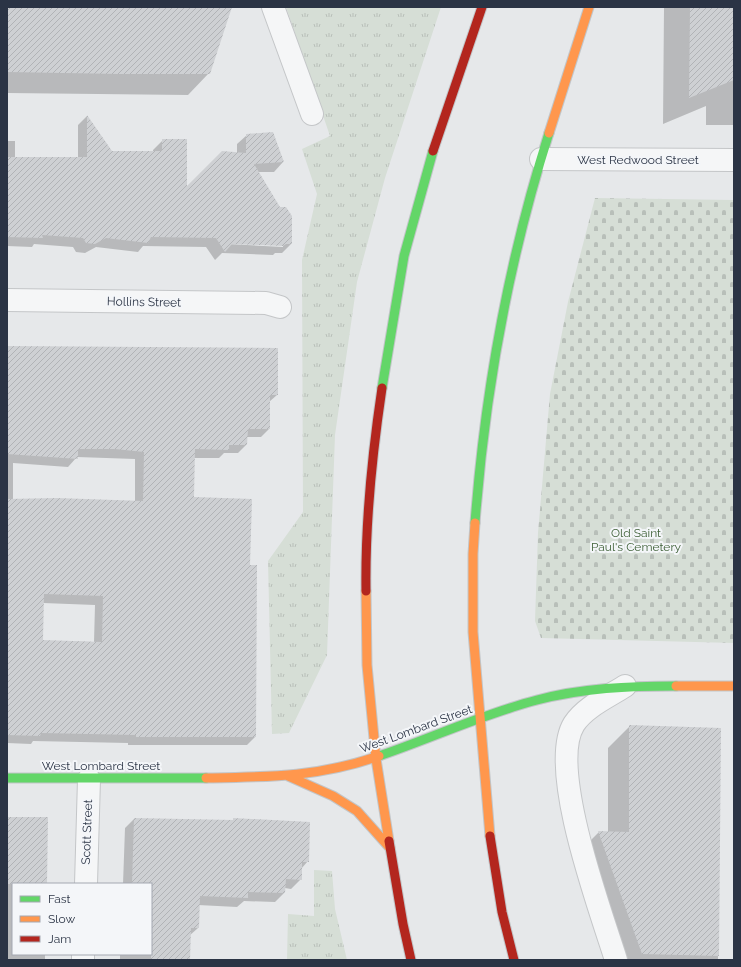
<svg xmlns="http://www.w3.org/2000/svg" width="741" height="967" viewBox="0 0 741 967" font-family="Raleway,sans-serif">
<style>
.grass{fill:url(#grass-tufts)}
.cemetery{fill:url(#cemetery-stones)}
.shadow{fill:#0003;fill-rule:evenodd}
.building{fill:url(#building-hatch);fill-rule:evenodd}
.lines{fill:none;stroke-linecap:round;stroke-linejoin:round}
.street-casing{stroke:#c4c6c8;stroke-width:24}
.fast-casing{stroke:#c2c5c8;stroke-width:11}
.slow-casing{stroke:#c2c5c8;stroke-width:11}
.jam-casing{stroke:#c2c5c8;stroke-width:11}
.street{stroke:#f5f6f7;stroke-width:22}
.fast{stroke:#63d668;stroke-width:9}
.slow{stroke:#ff974d;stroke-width:9}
.jam{stroke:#b3261e;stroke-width:9}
.labels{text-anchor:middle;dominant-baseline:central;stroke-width:4;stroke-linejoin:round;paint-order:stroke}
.street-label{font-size:12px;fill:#2b3445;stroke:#f4f6f9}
.park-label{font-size:12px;fill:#3f6138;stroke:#f4f6f9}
</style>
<defs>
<pattern id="grass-tufts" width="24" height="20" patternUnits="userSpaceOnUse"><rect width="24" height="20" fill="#d6ded6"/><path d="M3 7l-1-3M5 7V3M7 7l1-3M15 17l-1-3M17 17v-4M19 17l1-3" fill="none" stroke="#b8bfb9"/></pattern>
<pattern id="cemetery-stones" width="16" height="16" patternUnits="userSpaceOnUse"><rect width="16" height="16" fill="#d6ded6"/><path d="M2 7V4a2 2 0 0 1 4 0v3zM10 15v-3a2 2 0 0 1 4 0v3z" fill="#b8bfb9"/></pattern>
<pattern id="building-hatch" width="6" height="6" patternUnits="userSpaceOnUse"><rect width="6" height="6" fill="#ced0d3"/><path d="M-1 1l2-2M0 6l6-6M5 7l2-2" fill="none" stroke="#b1b3b6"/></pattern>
</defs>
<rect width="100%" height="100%" fill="#e6e8ea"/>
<path class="grass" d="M 286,7 L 441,7 L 385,178 L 357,282 L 335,435 L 327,655 L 289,733 L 272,734 L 268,561 L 303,512 L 302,260 L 317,194 L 302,149 L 330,136 Z
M 314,870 L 332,871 L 335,909 L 347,960 L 287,960 L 288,914 L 314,916 Z"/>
<path class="cemetery" d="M 595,198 L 734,200 L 734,643 L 541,638 L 535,621 L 538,533 L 550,394 L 568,302 Z"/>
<path class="shadow" d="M 7,7 L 228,7 L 209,73 L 188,95 L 7,93 Z
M 664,7 L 734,7 L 734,125 L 706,125 L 706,106 L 663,124 Z
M 87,116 L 112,152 L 153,152 L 153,150 L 163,140 L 186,188 L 237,153 L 237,144 L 247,135 L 273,133 L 283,162 L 274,172 L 258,172 L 291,244 L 282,253 L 275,253 L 273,255 L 222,253 L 215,260 L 206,247 L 143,246 L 138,252 L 96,247 L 85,253 L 76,252 L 73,247 L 34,244 L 32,247 L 7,246 L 7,141 L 15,141 L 15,158 L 78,158 L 78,125 ZM 227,242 L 283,245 L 283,247 L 227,244 Z
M 7,347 L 277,395 L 269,402 L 269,429 L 261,437 L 247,437 L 246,445 L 238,453 L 224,453 L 219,458 L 193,458 L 193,498 L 249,566 L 255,737 L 247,745 L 128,745 L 128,743 L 33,741 L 31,744 L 7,743 ZM 77,457 L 135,459 L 135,502 L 13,500 L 13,463 L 68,467 ZM 43,603 L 95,605 L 94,642 L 42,641 Z
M 630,726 L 720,729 L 718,960 L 615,960 L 577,854 L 599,832 L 608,832 L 608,748 Z
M 7,818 L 46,884 L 13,884 L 13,954 L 45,954 L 45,960 L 7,960 Z
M 134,819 L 232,821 L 234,819 L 308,861 L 301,869 L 301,879 L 291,889 L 285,888 L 284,893 L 275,902 L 244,901 L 237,907 L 198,905 L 198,928 L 189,936 L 189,960 L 120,960 L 120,954 L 151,954 L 151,884 L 123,884 L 125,828 Z"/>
<path class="building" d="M 7,7 L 232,7 L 210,74 L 120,74 L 7,72 Z
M 690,7 L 734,7 L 734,80 L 689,98 Z
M 87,115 L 112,151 L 162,151 L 162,139 L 187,139 L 187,186 L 222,151 L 246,153 L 246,134 L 273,132 L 284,162 L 254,164 L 280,207 L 286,207 L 292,216 L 292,244 L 286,244 L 283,246 L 232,244 L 225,252 L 216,238 L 151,237 L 148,243 L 106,238 L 95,244 L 86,243 L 83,238 L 42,235 L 43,238 L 7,237 L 7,157 L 87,157 Z
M 7,346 L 278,348 L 278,395 L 270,395 L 270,429 L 248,429 L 247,445 L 229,445 L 229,450 L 195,449 L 194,497 L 252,499 L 250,565 L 257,565 L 256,737 L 136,737 L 136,735 L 41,733 L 40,736 L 7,735 L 7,499 L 57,498 L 143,501 L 144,452 L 115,449 L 78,449 L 78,459 L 7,454 ZM 44,594 L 103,596 L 102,642 L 43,640 Z
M 629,725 L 721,728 L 719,956 L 642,954 L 598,831 L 629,832 Z
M 7,817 L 48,817 L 47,884 L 7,884 Z
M 134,818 L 233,820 L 233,818 L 310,822 L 309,862 L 302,862 L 302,880 L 286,879 L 285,893 L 248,892 L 248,898 L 200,896 L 199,928 L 191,928 L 190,960 L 151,960 L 151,884 L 132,884 Z"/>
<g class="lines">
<defs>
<path id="street" d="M 273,7 L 312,114
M 541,159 L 734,160
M 7,300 L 266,303 L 280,307
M 86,884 L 89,779
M 83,960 L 83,954
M 616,960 C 601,912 547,767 574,724 C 585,707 608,697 625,686"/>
<path id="fast" d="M 382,388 L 404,256 L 433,151
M 475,523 C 485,391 509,259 549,133
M 379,756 C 432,738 483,714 537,700 C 582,688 630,686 676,686
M 7,778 L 206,778"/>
<path id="slow" d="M 549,133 L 589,7
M 475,523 L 473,554 L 473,632 L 490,836
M 366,591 L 367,665 L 376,759 L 389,841
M 676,686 L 734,686
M 288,776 L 333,796 L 357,811 L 390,848
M 206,778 C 269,777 319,777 379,756"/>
<path id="jam" d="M 433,151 L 482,7
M 366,591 C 365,523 372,455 382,388
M 490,836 L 502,912 L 514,960
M 389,841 L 403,924 L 411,960"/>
</defs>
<use href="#street" class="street-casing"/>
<use href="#fast" class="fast-casing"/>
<use href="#slow" class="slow-casing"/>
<use href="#jam" class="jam-casing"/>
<use href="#street" class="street"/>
<use href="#fast" class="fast"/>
<use href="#slow" class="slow"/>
<use href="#jam" class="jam"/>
</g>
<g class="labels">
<g class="street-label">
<text x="638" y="160">West Redwood Street</text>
<text transform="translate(144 302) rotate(1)">Hollins Street</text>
<text transform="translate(416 729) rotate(-20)">West Lombard Street</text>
<text x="101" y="766">West Lombard Street</text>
<text transform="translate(87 832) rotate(-88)">Scott Street</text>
</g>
<g class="park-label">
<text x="636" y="533">Old Saint<tspan x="636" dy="14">Paul's Cemetery</tspan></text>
</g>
</g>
<rect width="741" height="967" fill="none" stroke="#2b3445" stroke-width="16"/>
<rect x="12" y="883" width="140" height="72" fill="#f4f6f9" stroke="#a4a8b1"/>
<rect x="20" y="896" width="20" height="6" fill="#63d668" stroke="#a4a8b1"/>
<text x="48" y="903" font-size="12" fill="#2b3445">Fast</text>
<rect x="20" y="916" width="20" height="6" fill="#ff974d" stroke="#a4a8b1"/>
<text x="48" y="923" font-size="12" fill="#2b3445">Slow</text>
<rect x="20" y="936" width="20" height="6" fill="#b3261e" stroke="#a4a8b1"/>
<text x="48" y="943" font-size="12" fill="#2b3445">Jam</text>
</svg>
